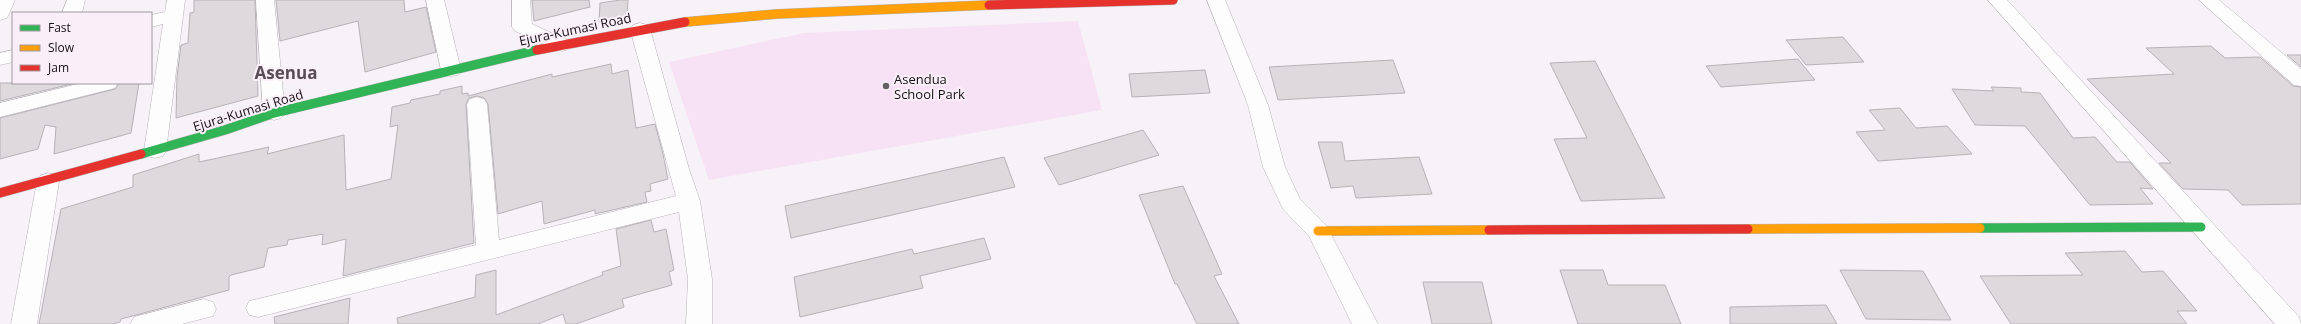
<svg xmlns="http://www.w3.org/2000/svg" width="2301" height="324" viewBox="0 0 2301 324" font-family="'Open Sans',sans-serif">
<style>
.green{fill:#f7e1f4}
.building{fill:#ddd9dd;stroke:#b6b2b6}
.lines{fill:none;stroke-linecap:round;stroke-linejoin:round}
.street-casing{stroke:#b6b2b6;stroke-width:1}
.fast-casing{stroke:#b6b2b6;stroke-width:10}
.slow-casing{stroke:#b6b2b6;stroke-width:10}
.jam-casing{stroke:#b6b2b6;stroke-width:10}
.street{fill:#fefdfe;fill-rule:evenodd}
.fast{stroke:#30b455;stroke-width:9}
.slow{stroke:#ff9f0a;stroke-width:9}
.jam{stroke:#e5322d;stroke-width:9}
.poi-dot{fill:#646064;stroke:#faeff9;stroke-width:1.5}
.labels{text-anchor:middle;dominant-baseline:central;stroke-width:4;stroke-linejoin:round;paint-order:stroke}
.street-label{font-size:13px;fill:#151215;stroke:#faeff9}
.poi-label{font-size:13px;fill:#151215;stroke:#faeff9;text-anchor:start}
.district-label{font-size:17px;font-weight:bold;fill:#574e56;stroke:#faeff9}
</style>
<rect width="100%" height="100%" fill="#f7f2f7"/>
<path class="green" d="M 1078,21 L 1102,110 L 709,180 L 669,62 L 804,33 Z"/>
<path class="building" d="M 194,0 L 255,0 L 258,96 L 176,118 L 177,77 L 181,45 L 188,43 L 190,13 L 194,12 Z
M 276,0 L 404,0 L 405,12 L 426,7 L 436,52 L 365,72 L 358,21 L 280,41 Z
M 532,0 L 589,0 L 590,7 L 534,21 Z
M 620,0 L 628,0 L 627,18 L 599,22 L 600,3 Z
M 1843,37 L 1864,62 L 1806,65 L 1786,40 Z
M 2211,46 L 2225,58 L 2260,57 L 2293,86 L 2301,87 L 2301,204 L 2242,205 L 2228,190 L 2183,189 L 2159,163 L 2171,163 L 2087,79 L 2174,74 L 2146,48 Z
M 2287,55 L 2301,55 L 2301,67 Z
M 1798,59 L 1815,80 L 1721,87 L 1706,66 Z
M 1393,60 L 1405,93 L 1278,100 L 1269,67 Z
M 1595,61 L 1624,117 L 1665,198 L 1581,201 L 1554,139 L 1587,138 L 1550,63 Z
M 611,64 L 612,74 L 628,70 L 636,128 L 655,124 L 663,154 L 668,179 L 650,184 L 651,191 L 645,192 L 647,202 L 595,214 L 595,210 L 544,224 L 542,201 L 498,214 L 488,104 L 484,98 L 477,96 L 469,98 L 466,104 L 474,243 L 343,276 L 346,239 L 322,245 L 323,234 L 288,240 L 287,245 L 268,248 L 264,267 L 231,275 L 229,277 L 229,290 L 121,319 L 120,322 L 113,324 L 39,324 L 61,209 L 133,187 L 133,175 L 199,154 L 199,162 L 269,147 L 267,154 L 344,135 L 346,190 L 391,179 L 398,125 L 390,127 L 392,107 L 410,103 L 411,100 L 440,94 L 440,91 L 462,86 L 462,94 L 468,93 L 468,96 L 552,74 L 552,77 Z
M 1205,70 L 1210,93 L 1132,97 L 1129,74 Z
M 0,83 L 76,83 L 0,101 Z
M 119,83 L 139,83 L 131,133 L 54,154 L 56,127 L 45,125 L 38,149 L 0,159 L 0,118 L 115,89 Z
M 1991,87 L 2021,88 L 2021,92 L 2040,93 L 2073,138 L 2095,137 L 2117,162 L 2130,162 L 2153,189 L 2140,188 L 2153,204 L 2090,205 L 2025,126 L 1975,125 L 1952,89 L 1994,91 Z
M 1900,108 L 1916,128 L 1947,126 L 1972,154 L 1878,161 L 1856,132 L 1885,130 L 1869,110 Z
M 1143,130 L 1159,155 L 1059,185 L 1044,158 Z
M 1318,142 L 1342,142 L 1345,161 L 1419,157 L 1432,194 L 1356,198 L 1353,186 L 1331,188 Z
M 1004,157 L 1015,187 L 791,238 L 785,206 Z
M 1183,186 L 1222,274 L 1214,276 L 1239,324 L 1197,324 L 1177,284 L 1175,284 L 1139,195 Z
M 651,220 L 654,232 L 666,229 L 674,270 L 669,272 L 672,285 L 622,299 L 624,307 L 576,324 L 566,324 L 563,314 L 538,324 L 398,324 L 397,318 L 475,297 L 476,275 L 496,270 L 496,315 L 603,275 L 602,272 L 621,266 L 616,229 Z
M 984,238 L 991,259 L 920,276 L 923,288 L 800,317 L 794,277 L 912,249 L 914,254 Z
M 2125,251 L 2142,272 L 2163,271 L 2197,311 L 2177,311 L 2187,324 L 2011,324 L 1980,276 L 2083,275 L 2065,253 Z
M 1560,270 L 1603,270 L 1608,285 L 1665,285 L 1681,324 L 1578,324 Z
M 1840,270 L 1923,271 L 1951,320 L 1866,319 Z
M 1423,282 L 1482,282 L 1492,324 L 1432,324 Z
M 350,298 L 348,324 L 275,324 L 274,317 Z
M 1826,305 L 1837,324 L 1730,324 L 1730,307 Z"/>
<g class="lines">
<defs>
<path id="street" d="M 0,0 L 15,0 L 7,18 L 0,20 Z
M 67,0 L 85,0 L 82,13 L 62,13 Z
M 167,0 L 185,0 L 166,151 L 163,156 L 155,158 L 147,156 L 144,151 L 163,24 L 151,27 L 151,15 L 165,12 Z
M 256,0 L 274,0 L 285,113 L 281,118 L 274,120 L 267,118 L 263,113 Z
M 426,0 L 444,0 L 461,70 L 458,75 L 451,76 L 444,75 L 441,70 Z
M 512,0 L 530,0 L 532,24 L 569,41 L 572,45 L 569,49 L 562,51 L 555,49 L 515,31 L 512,27 Z
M 1207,0 L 1225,0 L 1268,105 L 1285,167 L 1300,199 L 1326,225 L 1378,324 L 1352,324 L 1309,236 L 1283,209 L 1263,167 L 1248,105 Z
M 1988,0 L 2007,0 L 2299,317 L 2301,324 L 2275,324 Z
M 2199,0 L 2219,0 L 2301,69 L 2301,86 L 2294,85 Z
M 640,23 L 647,25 L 650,29 L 689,169 L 700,201 L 712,279 L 712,324 L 686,324 L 688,279 L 679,212 L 258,317 L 249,315 L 246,308 L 249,301 L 258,299 L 476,245 L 467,104 L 470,99 L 477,97 L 484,99 L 487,104 L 499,240 L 676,196 L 630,29 L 633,25 Z
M 13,50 L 13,62 L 0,65 L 0,53 Z
M 82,83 L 118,83 L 115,88 L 0,117 L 0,103 Z
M 48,173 L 56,176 L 59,181 L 37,324 L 11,324 L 37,181 L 40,176 Z
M 204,299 L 213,302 L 216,309 L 213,316 L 182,324 L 130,324 L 134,317 Z"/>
<path id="fast" d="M 141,154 L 225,130 L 274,113 L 537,50
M 1980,228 L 2201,227"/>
<path id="slow" d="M 685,22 L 777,14 L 989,5
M 1748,229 L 1980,228
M 1318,231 L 1489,230"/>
<path id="jam" d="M 989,5 L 1173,0
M 537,50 L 685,22
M 0,193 L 141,154
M 1489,230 L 1748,229"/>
</defs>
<use href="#street" class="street-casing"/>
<use href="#fast" class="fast-casing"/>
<use href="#slow" class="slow-casing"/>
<use href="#jam" class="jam-casing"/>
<use href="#street" class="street"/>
<use href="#fast" class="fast"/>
<use href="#slow" class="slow"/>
<use href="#jam" class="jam"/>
</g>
<circle class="poi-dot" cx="886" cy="86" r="4"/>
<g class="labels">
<g class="street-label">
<text transform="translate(575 29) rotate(-12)">Ejura-Kumasi Road</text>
<text transform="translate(248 110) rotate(-17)">Ejura-Kumasi Road</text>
</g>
<g class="poi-label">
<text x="894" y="79">Asendua<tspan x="894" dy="15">School Park</tspan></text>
</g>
<g class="district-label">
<text x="286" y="72">Asenua</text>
</g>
</g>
<rect x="12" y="12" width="140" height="72" fill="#faeff9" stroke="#9e979e"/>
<rect x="20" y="25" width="20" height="6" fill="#30b455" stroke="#9e979e"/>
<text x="48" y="32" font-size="12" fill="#151215">Fast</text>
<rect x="20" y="45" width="20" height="6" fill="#ff9f0a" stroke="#9e979e"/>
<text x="48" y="52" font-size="12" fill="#151215">Slow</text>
<rect x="20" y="65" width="20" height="6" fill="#e5322d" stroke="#9e979e"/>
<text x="48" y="72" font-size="12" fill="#151215">Jam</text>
</svg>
